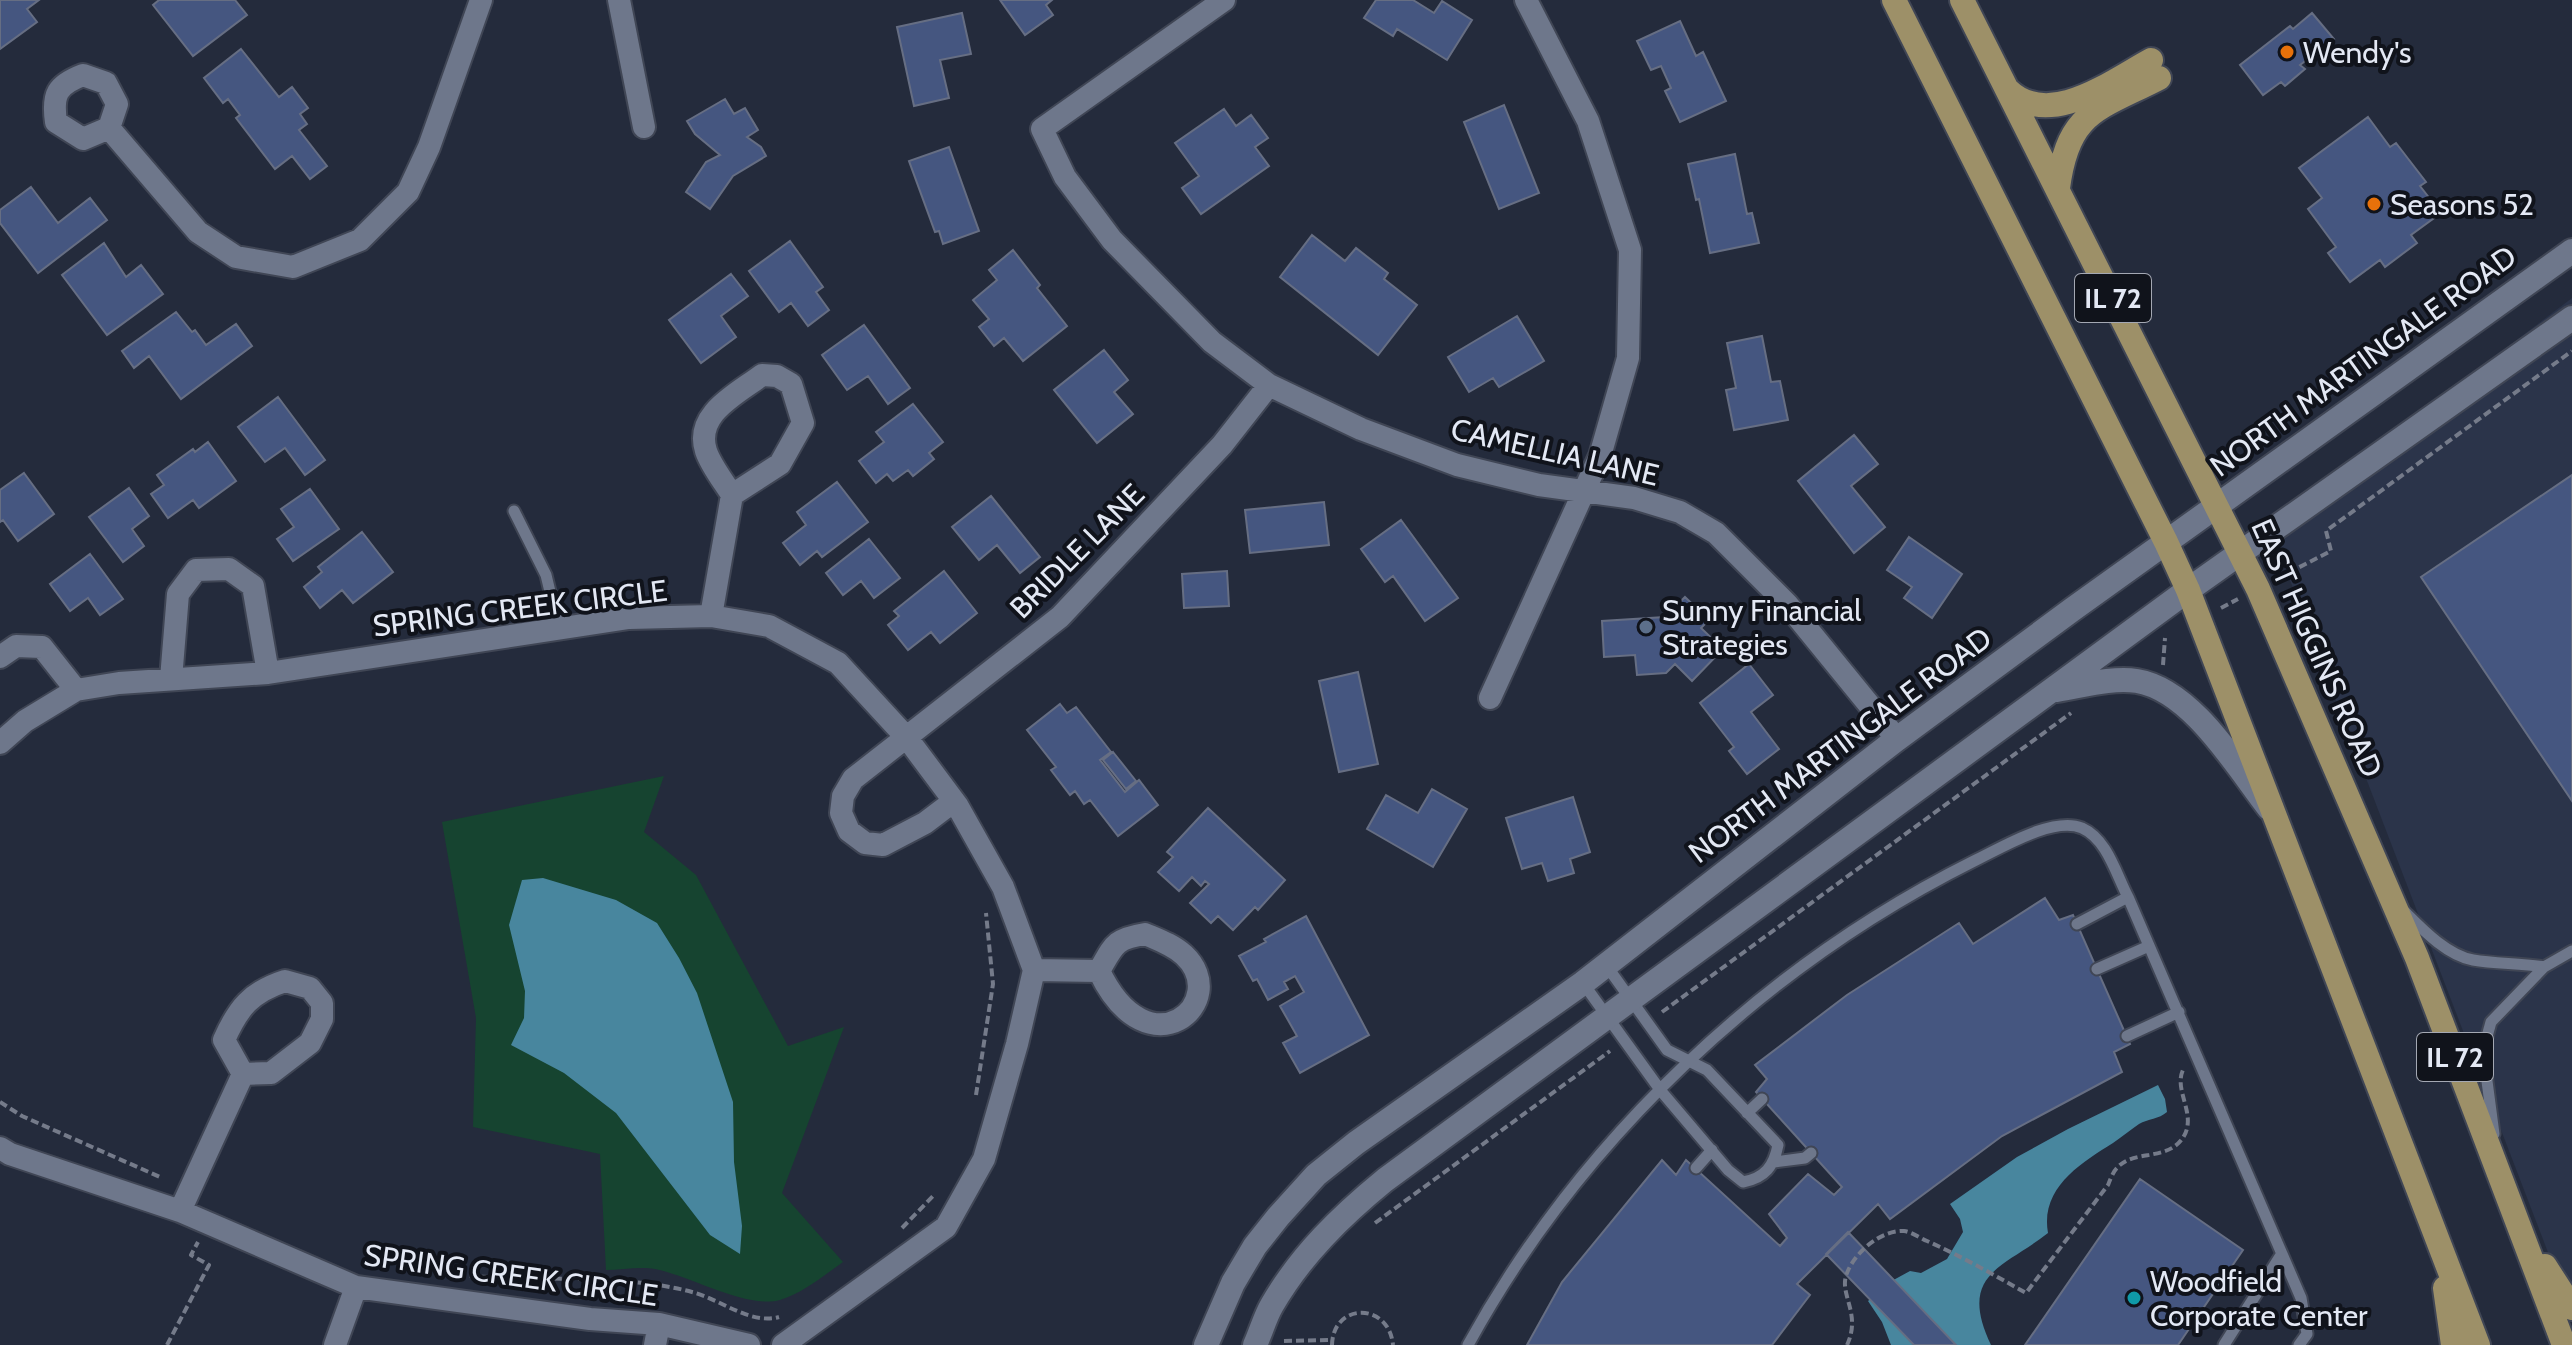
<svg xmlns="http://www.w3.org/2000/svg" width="2572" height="1345" viewBox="0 0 2572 1345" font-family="Cabin,sans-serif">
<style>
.built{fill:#2b344a}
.green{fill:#164430}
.water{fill:#48869e}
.building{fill:#455680;stroke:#666e83;stroke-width:2}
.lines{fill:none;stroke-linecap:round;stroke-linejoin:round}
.lane-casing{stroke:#404655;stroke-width:15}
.street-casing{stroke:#404655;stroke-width:26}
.secondary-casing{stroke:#404655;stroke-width:28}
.primary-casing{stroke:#404655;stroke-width:28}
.path{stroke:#757b8a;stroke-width:4;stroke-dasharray:8 4;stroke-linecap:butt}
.lane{stroke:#6e778b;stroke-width:11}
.street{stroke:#6e778b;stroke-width:22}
.secondary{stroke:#6e778b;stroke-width:24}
.primary{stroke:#9d9068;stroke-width:24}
.food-dot{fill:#e8710a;stroke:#10131b;stroke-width:3}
.service-dot{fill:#5c6f8a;stroke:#10131b;stroke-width:3}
.culture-dot{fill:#0f9aa8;stroke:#10131b;stroke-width:3}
.labels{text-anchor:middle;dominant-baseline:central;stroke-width:8;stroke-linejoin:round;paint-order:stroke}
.shield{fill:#10131b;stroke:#a4a8b3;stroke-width:2}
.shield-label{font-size:28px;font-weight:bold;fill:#e3e8f4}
.poi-label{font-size:30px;fill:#e3e8f4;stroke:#10131b;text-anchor:start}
.street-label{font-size:30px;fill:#e3e8f4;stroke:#10131b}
</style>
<rect width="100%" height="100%" fill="#242b3c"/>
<path class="built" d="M 2572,298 L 2572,1315 L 2270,528 Z"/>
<path class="green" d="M 664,776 L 644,832 L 696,875 L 788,1046 L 844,1027 L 782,1193 L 843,1262 C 823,1276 803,1293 780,1300 C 746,1309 691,1276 655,1269 C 640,1266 621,1270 606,1270 L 600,1154 L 473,1127 L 476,1018 L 442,822 Z"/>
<path class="water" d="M 543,878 L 616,900 L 657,923 L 679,958 L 697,993 L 733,1102 L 734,1162 L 742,1226 L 740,1254 L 710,1235 L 616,1113 L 564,1073 L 511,1045 L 524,1018 L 525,991 L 509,925 L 522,880 Z
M 2158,1085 L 2165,1099 L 2167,1112 C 2159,1119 2148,1119 2139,1124 C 2130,1130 2122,1137 2113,1143 C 2081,1163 2040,1188 2048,1233 C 2004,1268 1957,1273 1991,1345 L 1891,1345 L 1882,1322 L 1868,1301 L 1888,1283 L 1910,1271 L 1921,1273 L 1947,1259 L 1963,1232 L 1960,1219 L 1950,1204 L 2017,1157 L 2068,1129 Z"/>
<path class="building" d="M 0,0 L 39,0 L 27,9 L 37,22 L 0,49 Z
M 159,0 L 235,0 L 247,15 L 193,56 L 153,5 Z
M 1000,0 L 1052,0 L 1046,5 L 1053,15 L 1025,35 Z
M 1376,0 L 1413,0 L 1434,13 L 1442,1 L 1472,20 L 1447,60 L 1397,29 L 1393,36 L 1364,18 Z
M 962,13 L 971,54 L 940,60 L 949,98 L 914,106 L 897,27 Z
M 2312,13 L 2334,39 L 2300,65 L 2305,69 L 2285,86 L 2281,82 L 2263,95 L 2240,65 L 2290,26 L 2293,29 Z
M 1680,21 L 1696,56 L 1703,52 L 1726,101 L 1680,122 L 1665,91 L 1671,88 L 1661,66 L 1651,70 L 1637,41 Z
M 241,49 L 279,97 L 292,87 L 308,108 L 300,114 L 307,124 L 299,130 L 327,166 L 310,179 L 292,156 L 275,169 L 236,118 L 240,115 L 228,99 L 223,103 L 204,78 Z
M 725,99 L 734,114 L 745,108 L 758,130 L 747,137 L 761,147 L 766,156 L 733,176 L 710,209 L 686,192 L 706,162 L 720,155 L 695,134 L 687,121 Z
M 1504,105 L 1539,193 L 1499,209 L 1464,122 Z
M 1224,109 L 1236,126 L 1251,115 L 1268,138 L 1255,147 L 1269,166 L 1201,214 L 1182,188 L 1199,176 L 1175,143 Z
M 2368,117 L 2390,147 L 2396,143 L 2426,182 L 2420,186 L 2441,213 L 2411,235 L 2417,243 L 2385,267 L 2380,260 L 2350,282 L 2328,253 L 2336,247 L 2308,209 L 2322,198 L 2299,168 Z
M 949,147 L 979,231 L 943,244 L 939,231 L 935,232 L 909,161 Z
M 1735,154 L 1747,214 L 1752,213 L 1759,243 L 1710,253 L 1699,199 L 1696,200 L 1688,164 Z
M 31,187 L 58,223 L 90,198 L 107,220 L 38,273 L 0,223 L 0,210 Z
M 1312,235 L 1345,261 L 1356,248 L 1388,273 L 1384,279 L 1417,305 L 1378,355 L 1280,277 Z
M 790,241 L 823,287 L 816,292 L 829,310 L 808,326 L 791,303 L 779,312 L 749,271 Z
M 104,243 L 126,277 L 141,265 L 163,294 L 107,335 L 62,275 Z
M 1013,250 L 1040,285 L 1037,288 L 1067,326 L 1023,361 L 1004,338 L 994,346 L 979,327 L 989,319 L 973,300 L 997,280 L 989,270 Z
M 731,274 L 748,296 L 721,316 L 736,337 L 701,363 L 669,320 Z
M 176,312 L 192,332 L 195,330 L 206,345 L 236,324 L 252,346 L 181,399 L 149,356 L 134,368 L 122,351 Z
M 1517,316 L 1544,361 L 1499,387 L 1493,378 L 1469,392 L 1448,357 Z
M 864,325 L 910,388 L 888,404 L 868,376 L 847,390 L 822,355 Z
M 1762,336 L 1771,382 L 1780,381 L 1788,420 L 1734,430 L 1726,390 L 1736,388 L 1727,343 Z
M 1104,350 L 1128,380 L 1114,392 L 1133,414 L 1097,443 L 1054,390 Z
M 278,397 L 325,460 L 305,475 L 285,448 L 265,462 L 238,427 Z
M 913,404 L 943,442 L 929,453 L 934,459 L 913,476 L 908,470 L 893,481 L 887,474 L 876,483 L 859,461 L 884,442 L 876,432 Z
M 1854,435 L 1878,464 L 1851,486 L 1885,527 L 1854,553 L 1798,481 Z
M 208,442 L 236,481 L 199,508 L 193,500 L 168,518 L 151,494 L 164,485 L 157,475 L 193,449 L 195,452 Z
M 24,473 L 54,514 L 18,541 L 3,520 L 0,522 L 0,490 Z
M 2572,475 L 2572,801 L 2421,577 Z
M 837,482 L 868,522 L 822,557 L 817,551 L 800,565 L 783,543 L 806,525 L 797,512 Z
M 129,488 L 149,516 L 132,529 L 144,546 L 123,562 L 89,517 Z
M 310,489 L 339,529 L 293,561 L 277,539 L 294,527 L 281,509 Z
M 991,496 L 1040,557 L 1020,573 L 997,545 L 979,560 L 952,527 Z
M 1324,502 L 1329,545 L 1250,553 L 1245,510 Z
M 1401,520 L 1458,598 L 1425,621 L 1393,576 L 1385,582 L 1361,549 Z
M 362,532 L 393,572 L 353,603 L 342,590 L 320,608 L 304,587 L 322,572 L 318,567 Z
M 1909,537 L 1962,574 L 1932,618 L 1904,598 L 1912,587 L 1887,570 Z
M 869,539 L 900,578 L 874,598 L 861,581 L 843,595 L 826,573 Z
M 90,554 L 123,599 L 100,615 L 88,598 L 70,611 L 50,584 Z
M 944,571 L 977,613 L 940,643 L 931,632 L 908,650 L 888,625 L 899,616 L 894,611 Z
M 1227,571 L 1229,606 L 1184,608 L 1182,574 Z
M 1685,597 L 1709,620 L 1701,628 L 1723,649 L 1692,681 L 1675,664 L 1666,673 L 1637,675 L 1635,655 L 1604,657 L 1602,621 L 1665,617 Z
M 1749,664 L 1773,695 L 1751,712 L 1779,749 L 1747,774 L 1729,751 L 1734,747 L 1700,703 Z
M 1358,672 L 1378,764 L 1339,772 L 1319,681 Z
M 1060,704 L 1067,713 L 1076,707 L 1111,752 L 1100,760 L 1125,792 L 1139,780 L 1158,805 L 1118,836 L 1090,800 L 1084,804 L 1075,791 L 1070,795 L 1051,770 L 1056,767 L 1027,730 Z
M 1113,752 L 1136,781 L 1126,789 L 1103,760 Z
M 1432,789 L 1467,809 L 1433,867 L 1367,829 L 1386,795 L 1418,813 Z
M 1573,797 L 1590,852 L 1570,859 L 1574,873 L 1548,881 L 1542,863 L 1522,869 L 1506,818 Z
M 1208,808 L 1285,880 L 1258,910 L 1255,907 L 1233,930 L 1218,916 L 1211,923 L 1190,903 L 1209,884 L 1205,881 L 1201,886 L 1192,877 L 1179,891 L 1158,872 L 1173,857 L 1167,852 Z
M 2045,898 L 2059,920 L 2073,915 L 2130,1044 L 2114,1052 L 2122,1072 L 2002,1136 L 1890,1219 L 1878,1204 L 1797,1284 L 1810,1295 L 1772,1345 L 1527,1345 L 1562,1282 L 1662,1160 L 1676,1175 L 1686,1160 L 1780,1246 L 1787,1238 L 1769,1214 L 1808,1174 L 1834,1195 L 1842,1187 L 1756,1092 L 1767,1079 L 1755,1065 L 1847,995 L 1959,923 L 1973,944 Z
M 1306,916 L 1369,1035 L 1300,1073 L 1283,1043 L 1297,1036 L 1280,1006 L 1304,992 L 1295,976 L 1284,982 L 1288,989 L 1268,1000 L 1257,979 L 1253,981 L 1239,956 L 1266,942 L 1264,939 Z
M 2140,1179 L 2243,1250 L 2178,1345 L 2025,1345 Z
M 1848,1232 L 1956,1345 L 1914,1345 L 1826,1254 Z"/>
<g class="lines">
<defs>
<path id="lane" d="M 514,511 L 546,575 L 559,629
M 2405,912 C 2423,930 2447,955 2473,960 C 2496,964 2520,963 2544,967
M 2077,924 L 2128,897
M 2097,969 L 2149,946
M 1583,983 L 1661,1091 L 1728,1170 L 1743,1182 C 1765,1178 1774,1166 1778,1145 L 1707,1070 L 1667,1050 L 1606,965
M 2127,1036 L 2179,1012
M 1747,1113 L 1762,1099
M 2494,1134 L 2483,1051 L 2491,1022 L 2544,967 L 2572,951
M 1774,1162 L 1805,1158 L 1811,1153
M 1696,1168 L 1712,1150
M 1468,1345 C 1581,1139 1764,966 1974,861 C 2001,848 2053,816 2082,828 C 2107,839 2116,874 2128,897 L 2301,1298 L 2307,1334 L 2299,1345
M 2224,1345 L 2281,1255"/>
<path id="street" d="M 619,0 L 644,127
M 1224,0 L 1042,129 L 1065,177 L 1112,240 L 1212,342 L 1269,385 L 1361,429 L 1457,465 L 1539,485 L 1634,498 L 1680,512 L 1716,533 L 1787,604 L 1897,739
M 83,75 L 106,83 L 117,104 L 109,128 L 83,139 L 56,122 C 52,94 57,85 83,75 Z
M 109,128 L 198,232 L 236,257 L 293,267 L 360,240 L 408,192 L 429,147 L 481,0
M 711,616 L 732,495 C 724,482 711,466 706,451 C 694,414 737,394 762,375 L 777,376 L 791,384 L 803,423 L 780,464 L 732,495
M 0,657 L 16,646 L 42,647 L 76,690
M 171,679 L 178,594 L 196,570 L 229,569 L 253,586 L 268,673
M 1490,698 L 1600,456 L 1628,358 L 1630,250 L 1588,121 L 1526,0
M 0,743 L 25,721 L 76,690 L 119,683 L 268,673 L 629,618 L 711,616 L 769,626 L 838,663 L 907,738 L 957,805 L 1003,887 L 1034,970 L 1017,1044 L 984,1159 L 946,1227 L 783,1345
M 954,801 L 925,823 L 883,845 L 865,843 L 849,831 L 841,813 L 843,796 L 853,779 L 1060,617 L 1222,445 L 1269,385
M 1145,934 C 1159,940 1173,945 1184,955 C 1233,1001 1149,1076 1099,971 C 1114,945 1114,939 1145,934 Z
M 1034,970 L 1099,971
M 285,981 L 310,988 L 322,1003 L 322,1019 L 310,1043 L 271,1073 L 243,1074 L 224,1040 C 238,1008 251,992 285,981 Z
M 0,1148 L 10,1154 L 180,1211 L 356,1287 L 590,1319 L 659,1324 L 749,1345
M 180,1211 L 243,1074
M 335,1345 L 356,1287
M 655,1345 L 659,1324"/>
<path id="secondary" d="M 2057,690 C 2082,686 2112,677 2137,681 C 2192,690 2237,767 2269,808
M 1206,1345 L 1233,1283 L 1255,1246 L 1278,1217 L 1316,1175 L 1356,1143 L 1583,983 L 1897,739 L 2073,609 L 2572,251
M 1255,1345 C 1261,1332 1265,1317 1272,1305 C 1301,1255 1341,1216 1385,1180 L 2188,590 L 2572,318"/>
<path id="primary" d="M 1894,0 L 2166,542 L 2188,590 L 2478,1345
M 1962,0 L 2258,589 L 2417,958 L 2564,1345
M 2008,90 C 2049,130 2112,81 2151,60
M 2058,188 C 2068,111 2097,110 2159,78
M 2545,1266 L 2572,1308
M 2445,1288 L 2453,1345"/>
</defs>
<use href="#lane" class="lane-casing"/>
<use href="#street" class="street-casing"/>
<use href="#secondary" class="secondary-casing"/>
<use href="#primary" class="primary-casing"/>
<path class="path" d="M 2278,578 L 2331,551 L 2326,531 L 2572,351
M 2221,608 L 2238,599
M 2163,665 L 2165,638
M 1662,1012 L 2071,713
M 976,1095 L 993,984 L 986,913
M 0,1102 L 22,1116 L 160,1177
M 1375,1223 L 1610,1051
M 902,1228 L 935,1194
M 458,1275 C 532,1282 622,1273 692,1292 C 720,1299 750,1325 779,1317
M 1284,1341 L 1331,1340
M 167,1345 L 209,1265 L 191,1255 L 198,1242
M 1332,1345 C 1333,1302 1389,1302 1393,1345
M 1847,1345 C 1862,1313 1838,1294 1847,1273 C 1855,1252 1881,1230 1904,1231 C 1912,1232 1920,1238 1927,1241 C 1961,1256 1994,1275 2026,1293 L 2108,1185 C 2110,1180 2113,1172 2117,1168 C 2133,1149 2169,1162 2184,1136 C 2197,1113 2172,1089 2184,1068"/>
<use href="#lane" class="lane"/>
<use href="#street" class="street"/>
<use href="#secondary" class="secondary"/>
<use href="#primary" class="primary"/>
</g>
<g class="food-dot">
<circle cx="2287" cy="52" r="8"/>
<circle cx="2374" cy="204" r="8"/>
</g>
<circle class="service-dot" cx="1646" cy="627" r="8"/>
<circle class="culture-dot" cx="2134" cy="1298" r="8"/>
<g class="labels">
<g class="shield">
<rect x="2075" y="274" width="76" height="48" rx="6"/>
<rect x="2417" y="1033" width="76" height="48" rx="6"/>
</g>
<g class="shield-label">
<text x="2113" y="298">IL 72</text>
<text x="2455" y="1057">IL 72</text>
</g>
<g class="poi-label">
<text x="2303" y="52">Wendy's</text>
<text x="2390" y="204">Seasons 52</text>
<text x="1662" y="610">Sunny Financial<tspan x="1662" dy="34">Strategies</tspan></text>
<text x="2150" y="1281">Woodfield<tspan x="2150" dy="34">Corporate Center</tspan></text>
</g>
<g class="street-label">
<text transform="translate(2363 361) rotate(-36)">NORTH MARTINGALE ROAD</text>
<text transform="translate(1555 452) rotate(13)">CAMELLIA LANE</text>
<text transform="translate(1077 551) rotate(-45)">BRIDLE LANE</text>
<text transform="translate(520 608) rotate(-7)">SPRING CREEK CIRCLE</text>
<text transform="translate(2317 648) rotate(66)">EAST HIGGINS ROAD</text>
<text transform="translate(1840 745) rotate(-37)">NORTH MARTINGALE ROAD</text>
<text transform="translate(511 1275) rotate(8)">SPRING CREEK CIRCLE</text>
</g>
</g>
</svg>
